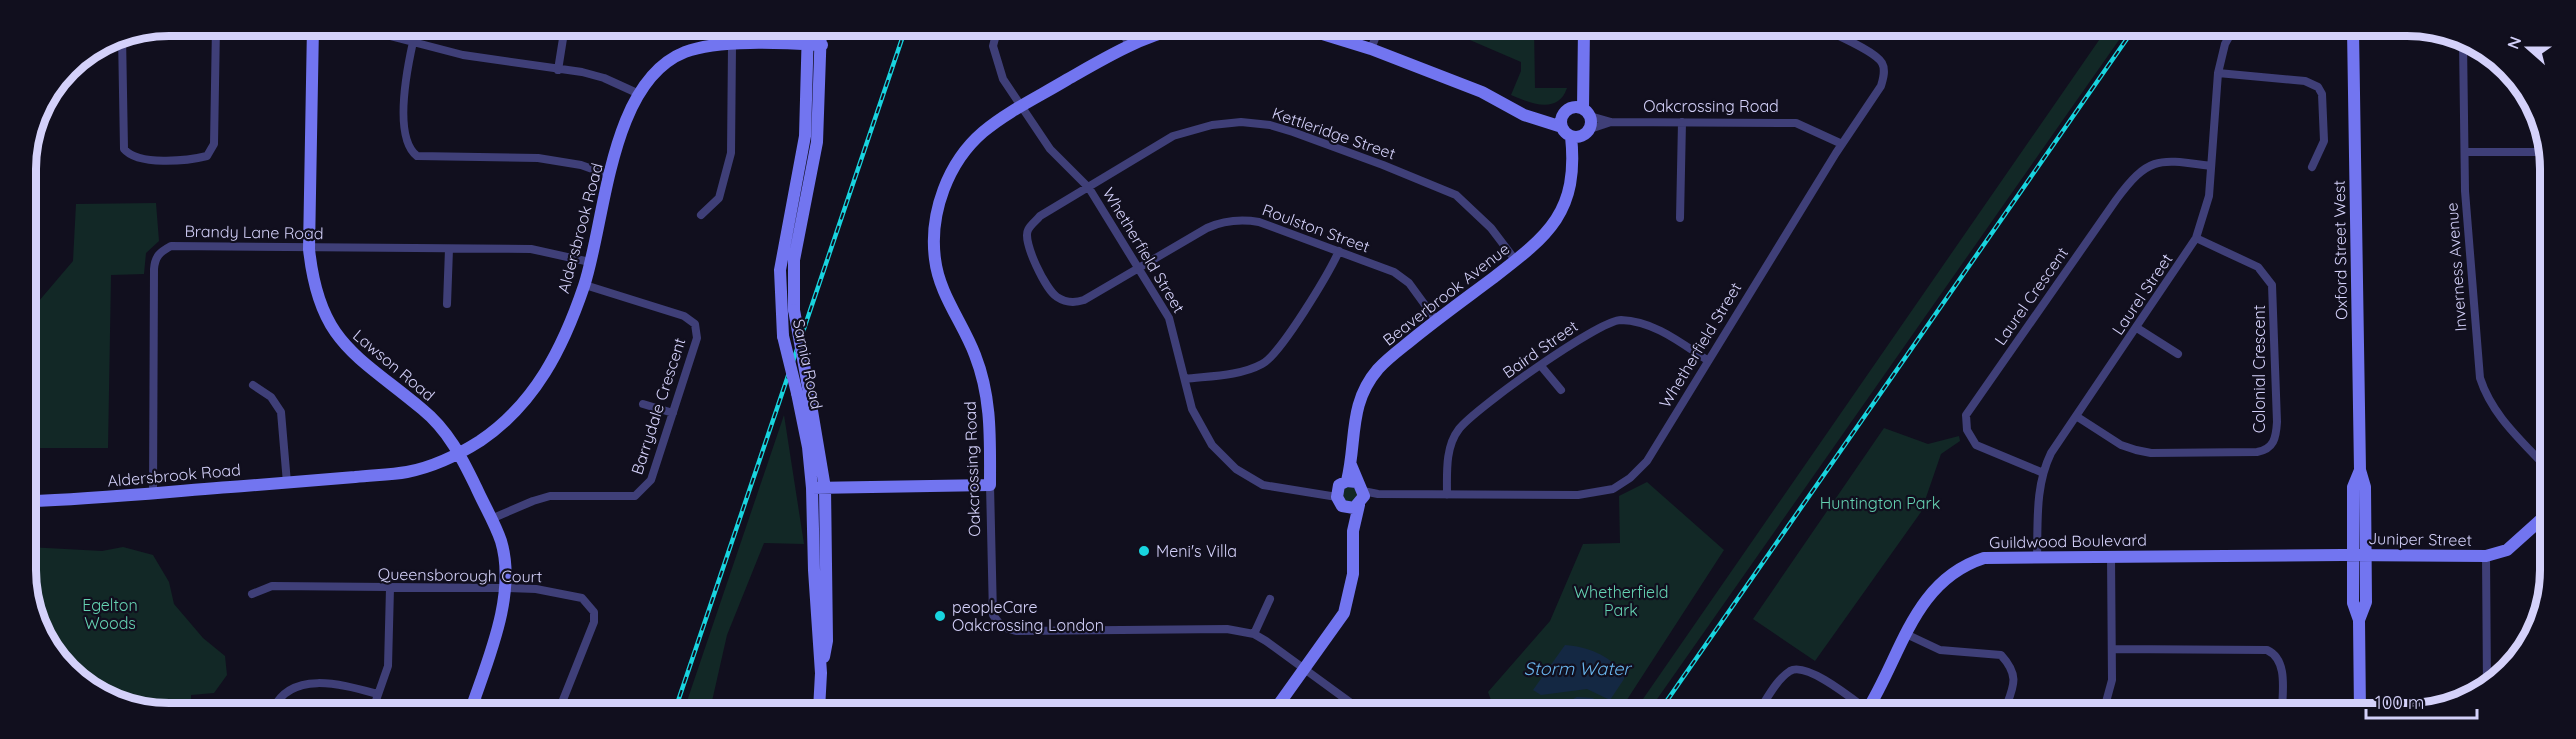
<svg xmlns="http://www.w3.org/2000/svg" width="2576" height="739" viewBox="0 0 2576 739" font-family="Quicksand,sans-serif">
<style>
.green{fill:#122826}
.water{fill:#142843}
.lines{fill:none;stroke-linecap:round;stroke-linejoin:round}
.street{stroke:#3f3f78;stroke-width:8}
.secondary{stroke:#7275f0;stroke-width:12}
.rail-casing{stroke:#18d4df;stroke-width:4.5}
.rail{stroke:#110f1e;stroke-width:2;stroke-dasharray:7;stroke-linecap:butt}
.secondary-bridge{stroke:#7275f0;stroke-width:12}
.poi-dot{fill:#18d4df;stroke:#110f1e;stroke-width:2}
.labels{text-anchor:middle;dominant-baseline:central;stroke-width:4.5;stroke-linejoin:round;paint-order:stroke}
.street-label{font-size:16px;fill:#d4d1fa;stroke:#110f1e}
.park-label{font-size:16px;fill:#65d2b2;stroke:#110f1e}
.poi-label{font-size:16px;fill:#d4d1fa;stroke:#110f1e;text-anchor:start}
.water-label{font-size:18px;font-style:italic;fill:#6ab7ef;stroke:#110f1e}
.rim{fill:none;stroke:#d4d1fa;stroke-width:8}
</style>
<rect width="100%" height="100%" fill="#110f1e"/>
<path class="green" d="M 1442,28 L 1534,28 L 1535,88 L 1567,88 C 1558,115 1530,103 1511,95 L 1521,71 L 1521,62 Z
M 2106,30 L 2126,30 L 1648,712 L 1634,712 Z
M 156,203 L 159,241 L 146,253 L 144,274 L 111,275 L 108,448 L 27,448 L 27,315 L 73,261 L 76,204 Z
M 784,415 L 804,544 L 764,543 L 727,635 L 710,710 L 684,710 Z
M 1884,428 L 1928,444 L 1959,436 L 1960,441 L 1941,454 L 1921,512 L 1815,661 L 1753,619 Z
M 1647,482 L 1724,550 L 1619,712 L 1495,711 L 1488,692 L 1550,621 L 1583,544 L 1620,543 L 1619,496 Z
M 1346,486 L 1354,488 L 1358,496 L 1355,501 L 1347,503 L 1341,492 Z
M 123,547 L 153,555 L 169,582 L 174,604 L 203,638 L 225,656 L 227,675 L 214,693 L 191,695 L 191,709 L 132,709 L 67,671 L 28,597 L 28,547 L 102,551 Z"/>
<path class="water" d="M 1565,645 C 1590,647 1606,655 1624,672 L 1624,679 L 1610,700 L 1587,689 L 1541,695 L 1533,690 Z
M 1577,697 L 1593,698 L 1601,706 L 1599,712 L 1550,711 Z"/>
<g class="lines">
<path class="street" d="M 313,27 L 363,29 L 463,55 L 582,72 L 604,78 L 637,93
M 998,27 L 993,46 L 1003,79 L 1050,149 L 1089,188 L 1169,318 L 1192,409 L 1212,445 L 1236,469 L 1263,485 L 1337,497
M 1121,28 L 1129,45
M 122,35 L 124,149 C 138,166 187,161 207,156 L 214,144 L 216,26
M 413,42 C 407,69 393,137 417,156 L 538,158 L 581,165 L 609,175
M 2463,42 L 2465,191 L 2480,378 C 2492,415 2520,439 2546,467
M 1371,49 L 1379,28
M 558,70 L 565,26
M 2218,73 L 2305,81 L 2318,87 L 2322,94 L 2324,141 L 2312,167
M 1590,116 L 1611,122 L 1796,123 L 1842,144
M 1590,129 L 1611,122
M 2465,152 L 2548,152
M 701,215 L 719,198 L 731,153 L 732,46 L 737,27
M 1680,218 L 1682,122
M 447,304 L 449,249
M 1436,320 L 1409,283 L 1394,272 L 1259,222 C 1241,219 1225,220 1207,228 L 1084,300 C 1075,303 1066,303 1057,297 C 1046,290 1022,242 1028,230 C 1030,225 1037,220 1040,216 L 1173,136 L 1212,125 L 1241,122 L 1270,125 L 1293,132 L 1383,165 L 1456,195 L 1491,228 L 1516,261
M 2137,328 L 2178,354
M 1541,366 L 1561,390
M 1185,379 C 1210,376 1240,376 1262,364 C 1281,354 1329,273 1339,251
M 253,385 L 271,397 L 281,412 L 287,483
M 643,404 L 673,413
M 2076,416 L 2121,445 L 2136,450 L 2151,453 L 2257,452 C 2274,449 2276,438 2277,422 L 2272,285 L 2258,267 L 2196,238
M 2041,472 L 1976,445 L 1967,430 L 1966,415 L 2116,200 C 2149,155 2159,159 2211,166
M 990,485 L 993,615 L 1002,627 L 1016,631 L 1227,629 L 1254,634 L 1266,641 L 1362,711
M 1363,491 L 1378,494 L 1578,495 L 1613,489 L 1630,478 L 1647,461 L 1836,153 L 1881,86 C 1883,79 1886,70 1882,63 C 1875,51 1838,36 1824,29
M 153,493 L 154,269 C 155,256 160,252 171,246 L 531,249 L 590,262
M 1447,495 C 1447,473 1445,447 1459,429 C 1474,409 1599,320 1621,320 C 1654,321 1681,343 1707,360
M 491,519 L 533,501 L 550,496 L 635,496 L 651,480 L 697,338 L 695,324 L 684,316 L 585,285
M 2486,556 L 2487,687
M 2037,558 C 2038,521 2035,486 2051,453 L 2196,238 L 2209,196 L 2218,73 L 2225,44 L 2233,30
M 252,594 L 272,586 L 506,588 L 536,589 L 582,598 L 594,612 L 594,622 L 559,710
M 1254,634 L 1270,599
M 1906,634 L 1940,650 L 2001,655 C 2021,677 2013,687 2004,712
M 2112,649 L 2267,650 C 2289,660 2282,693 2282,713
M 474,700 L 497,709
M 273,709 C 292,669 344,685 378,694
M 373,709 L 388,666 L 390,588
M 1758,712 C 1767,699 1776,680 1790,671 C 1807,661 1855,701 1870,712
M 2103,713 L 2112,680 L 2111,556"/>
<path class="secondary" d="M 313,26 L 309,249 C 319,343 356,354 422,409 C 448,430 462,458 476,487 C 484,505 495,523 501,541 C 517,594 488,659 471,709
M 1303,28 L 1371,49 L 1482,92 L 1524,115 L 1562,127
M 2353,30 L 2360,470 L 2365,487 L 2366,602 L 2359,620
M1561 122a15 15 0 1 1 30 0a15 15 0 1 1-30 0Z
M 1583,108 L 1584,28
M 794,310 L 794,260 L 817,142 L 821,27
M 783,336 L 780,270 L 805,136 L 808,27
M 807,381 L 825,488 L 827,641 L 824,657
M 797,393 L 808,447 L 812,488 L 814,570 L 821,673 L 819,710
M 1351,465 L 1364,496 L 1354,508 L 1342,506 L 1337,497 L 1339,485 L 1347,481 L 1356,482
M 1347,481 C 1357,440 1348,404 1378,369 C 1387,359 1399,350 1409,342 C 1437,319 1465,299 1493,278 C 1549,235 1579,212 1571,136
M 812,488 L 990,485 C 990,440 992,398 975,355 C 963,323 939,294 935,259 C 929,213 948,162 983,132 C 1008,111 1040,96 1068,79 C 1105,58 1138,38 1179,28
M 28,501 C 100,499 172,491 244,486 C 281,483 318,480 355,477 C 372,475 390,475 407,472 C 433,467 458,455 480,441 C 535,404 563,348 584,286 C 606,219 609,82 685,52 C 718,39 785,43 822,45
M 1274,711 L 1344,613 L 1353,574 L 1353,531 L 1359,505
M 1866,712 C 1902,655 1913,581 1984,558 L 2342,555 L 2486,556 L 2507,550 L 2546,515
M 2360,713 L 2359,620 L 2353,603 L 2353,487 L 2360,470"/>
<defs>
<path id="rail" d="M 675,710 L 906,27
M 1659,712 L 2133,30"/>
</defs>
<use href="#rail" class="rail-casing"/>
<use href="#rail" class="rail"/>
<path class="secondary-bridge" d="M 794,310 L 807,381
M 783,336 L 797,393"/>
</g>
<g class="poi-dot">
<circle cx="1144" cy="551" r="6"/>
<circle cx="940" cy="616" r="6"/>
</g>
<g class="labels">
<g class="street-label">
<text x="1711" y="106">Oakcrossing Road</text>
<text transform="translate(1334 133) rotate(19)">Kettleridge Street</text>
<text transform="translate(580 228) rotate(-75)">Aldersbrook Road</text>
<text transform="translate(1316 228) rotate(20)">Roulston Street</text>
<text transform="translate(254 232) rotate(1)">Brandy Lane Road</text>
<text transform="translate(1144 250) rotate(59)">Whetherfield Street</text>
<text transform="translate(2340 250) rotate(-91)">Oxford Street West</text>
<text transform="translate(2456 267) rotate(-94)">Inverness Avenue</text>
<text transform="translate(1446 294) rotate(-38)">Beaverbrook Avenue</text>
<text transform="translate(2142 294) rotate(-56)">Laurel Street</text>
<text transform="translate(2031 296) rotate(-55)">Laurel Crescent</text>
<text transform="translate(1700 345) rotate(-59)">Whetherfield Street</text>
<text transform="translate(1540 349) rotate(-35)">Baird Street</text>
<text transform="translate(808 364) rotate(78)">Sarnia Road</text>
<text transform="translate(394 365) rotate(40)">Lawson Road</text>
<text transform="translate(2259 369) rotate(-90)">Colonial Crescent</text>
<text transform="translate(658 406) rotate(-72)">Barrydale Crescent</text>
<text transform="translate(972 469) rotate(-92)">Oakcrossing Road</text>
<text transform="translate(174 475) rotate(-5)">Aldersbrook Road</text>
<text transform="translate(2420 539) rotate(1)">Juniper Street</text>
<text transform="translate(2068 541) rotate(-1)">Guildwood Boulevard</text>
<text transform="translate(460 575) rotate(1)">Queensborough Court</text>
</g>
<g class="park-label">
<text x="1880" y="503">Huntington Park</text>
<text x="1621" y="592">Whetherfield<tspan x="1621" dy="18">Park</tspan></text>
<text x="110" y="605">Egelton<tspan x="110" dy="18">Woods</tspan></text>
</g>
<g class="poi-label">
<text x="1156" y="551">Meni's Villa</text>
<text x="952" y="607">peopleCare<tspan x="952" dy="18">Oakcrossing London</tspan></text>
</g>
<g class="water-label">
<text x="1577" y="668">Storm Water</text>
</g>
</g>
<path d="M0 0H2576V739H0ZM169 36H2407A133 133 0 0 1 2540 169V570A133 133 0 0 1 2407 703H169A133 133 0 0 1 36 570V169A133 133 0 0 1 169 36Z" fill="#110f1e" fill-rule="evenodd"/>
<path class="rim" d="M169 36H2407A133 133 0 0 1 2540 169V570A133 133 0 0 1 2407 703H169A133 133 0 0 1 36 570V169A133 133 0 0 1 169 36Z"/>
<g transform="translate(2528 48) rotate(291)" stroke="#110f1e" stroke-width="4.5" paint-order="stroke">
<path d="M0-4.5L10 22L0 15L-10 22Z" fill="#d4d1fa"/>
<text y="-9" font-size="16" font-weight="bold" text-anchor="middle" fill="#d4d1fa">N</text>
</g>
<path d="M2366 709v9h111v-9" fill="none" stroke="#d4d1fa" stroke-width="3"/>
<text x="2375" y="709" font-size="18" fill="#d4d1fa" stroke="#110f1e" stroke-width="4.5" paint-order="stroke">100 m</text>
</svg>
